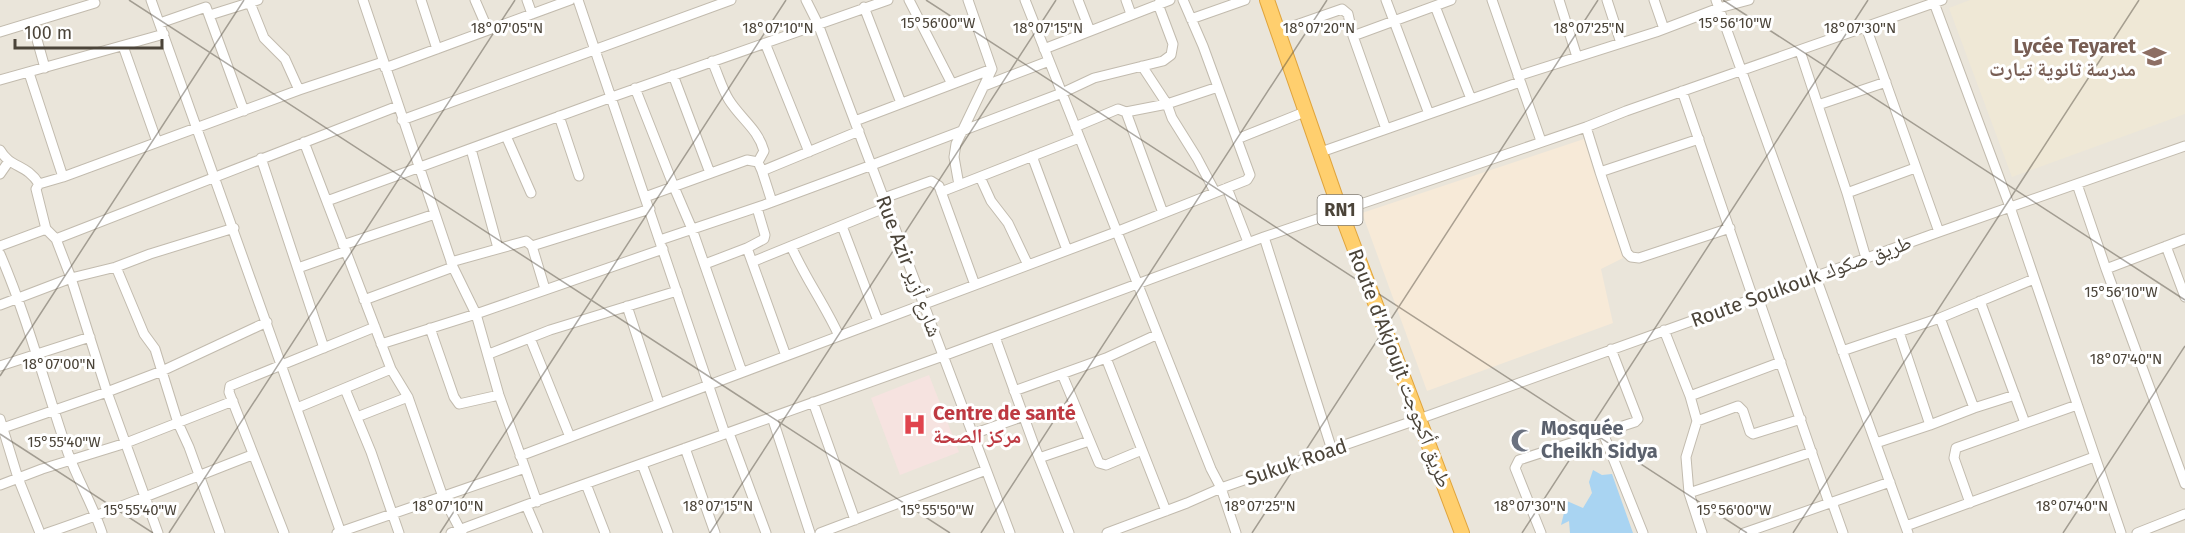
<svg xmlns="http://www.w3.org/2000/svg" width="2185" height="533" viewBox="0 0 2185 533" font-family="'Fira Sans','Noto Naskh Arabic',sans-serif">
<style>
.residential{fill:#eae5da}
.commercial{fill:#f7ead8}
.education{fill:#efe8d6}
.medical{fill:#f6e3e0}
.water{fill:#a9d4f2}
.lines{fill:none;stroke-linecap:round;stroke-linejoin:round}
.minor-casing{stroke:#c2bbae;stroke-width:11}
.highway-casing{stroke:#e0a43c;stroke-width:16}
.minor{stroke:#fff;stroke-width:9}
.highway{stroke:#ffcf6e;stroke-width:14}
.ticks{fill:none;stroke:#4b4439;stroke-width:1.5;stroke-opacity:0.45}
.labels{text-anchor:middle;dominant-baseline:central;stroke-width:6;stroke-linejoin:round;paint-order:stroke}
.shield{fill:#fff;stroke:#817c74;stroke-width:1.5}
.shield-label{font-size:18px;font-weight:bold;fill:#4b4439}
.education-label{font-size:20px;font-weight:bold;fill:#785e54;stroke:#fff;text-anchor:end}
.street-label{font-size:20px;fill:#4b4439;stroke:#fff}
.health-label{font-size:20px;font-weight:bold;fill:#be3a42;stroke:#fff;text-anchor:start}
.worship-label{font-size:20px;font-weight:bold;fill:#5b616d;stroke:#fff;text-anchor:start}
.ticks-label{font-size:15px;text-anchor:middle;fill:#4b4439;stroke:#fff;stroke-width:6;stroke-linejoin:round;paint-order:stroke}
</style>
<rect width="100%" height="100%" fill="#f6f3ec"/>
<path class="residential" d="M 0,0 L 2185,0 L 2185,533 L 0,533 Z"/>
<path class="commercial" d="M 1584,139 L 1623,258 L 1601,269 L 1613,323 L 1427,391 L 1362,213 Z"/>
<path class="education" d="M 1970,0 L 2185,0 L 2185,114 L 2012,177 L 1949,8 Z"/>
<path class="medical" d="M 929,375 L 959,452 L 900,475 L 871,398 Z"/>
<path class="water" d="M 1593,470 L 1602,475 L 1612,474 L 1633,533 L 1570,533 L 1569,521 L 1561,525 L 1567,501 L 1583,508 L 1592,493 L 1589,482 Z"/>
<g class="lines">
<defs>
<path id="minor" d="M 151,0 L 341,533
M 363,0 L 453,267 L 476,314 L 499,395 L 537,502
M 421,0 L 437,49
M 475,0 L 488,30
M 527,0 L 532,14
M 578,0 L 725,434
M 806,0 L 818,24 L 1010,533
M 909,0 L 952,84
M 1025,0 L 1211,469 L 1221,488 L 1236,533
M 1078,0 L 1090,31
M 1126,0 L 1131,14
M 1386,0 L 1429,114
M 1492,0 L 1541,141
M 1559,0 L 1577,57
M 1607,0 L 1621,43
M 1654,0 L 1664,29
M 1716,0 L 1908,533
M 1933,0 L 2010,207 L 2121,533
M 250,3 L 264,38 L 285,59 L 299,90
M 1435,6 L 1471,99
M 864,7 L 901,103
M 210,15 L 258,0
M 1191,19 L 1245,0
M 32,22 L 45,68
M 160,23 L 206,7 L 244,111
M 1866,27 L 1939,232
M 1279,31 L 1342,9 L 1348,14 L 1353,36 L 1386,129
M 0,32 L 95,3
M 1353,36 L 1451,0
M 765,43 L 809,152
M 123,46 L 157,142
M 1044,49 L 1170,0
M 1800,51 L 1847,193 L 1866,258
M 712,61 C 718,74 722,89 729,100 C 741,119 758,129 764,151 L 758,162
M 1142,66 L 1167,104 L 1172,118 L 1197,158 L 1215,192
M 385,68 L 570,0
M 29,73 L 63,177
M 673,75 L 710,173
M 1518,76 L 1656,32 L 1719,8 L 1749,0
M 0,80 L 164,34
M 984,86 L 1049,61
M 635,88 L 674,187 L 692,229 L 742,372
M 1682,91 L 1753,298
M 1818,105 L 1886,82
M 1126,112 L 1167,104 L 1218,87
M 559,116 L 579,176
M 402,120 L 731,0
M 855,121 L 992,69
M 1075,127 L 1118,109 L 1126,112 L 1163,213
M 1586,127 L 1600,172 L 1699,139
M 506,136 L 531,193
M 1237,139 L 1307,111
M 304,142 L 391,369 L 408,397 L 443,497 L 462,533
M 471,149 L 498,248
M 0,150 C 10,168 27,164 39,184 L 36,189 L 46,229 L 56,239 L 71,278 L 107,392 L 158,533
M 1321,152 L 1520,82
M 1032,156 L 1067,250
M 261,158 L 324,348
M 762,171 L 772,202
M 1600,172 L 1627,253 L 1631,257 L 1639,258 L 1730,228
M 0,174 L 9,161
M 980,177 L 991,201 L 1008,223 L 1028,265
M 39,184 L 63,177 L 299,90 L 383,62
M 2077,184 L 2106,269 L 2185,484
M 959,185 L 954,157 L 956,144 L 992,69 L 968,0
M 1227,188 L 1248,242
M 941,192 L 1079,138
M 1847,193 L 1915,168
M 645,197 L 747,160 L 758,162 L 762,171 L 859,131
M 884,198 L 931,181 L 939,186 L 975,285
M 327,201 L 612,97 L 888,0
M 842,226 L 878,321
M 1264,237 L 1332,450
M 56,239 L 398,106
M 660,240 L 764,205 L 872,165 L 1062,93 L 1094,78 L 1163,61 L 1171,55 L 1173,44 L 1158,4
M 343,245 L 435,214
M 0,246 L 46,229
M 532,246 L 650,209
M 791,246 C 805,278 825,305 839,336
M 2166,246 L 2185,297
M 747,248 L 764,239 L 765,235 L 757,208
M 0,254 C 28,319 45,386 68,453 C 78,481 93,505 102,533
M 451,262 L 526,241 L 532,246 L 545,289
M 752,262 L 887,207
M 705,264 L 747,248 L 786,356
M 116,267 L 144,334 L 155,349 L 178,423 L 189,447 L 220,533
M 298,268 L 346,251
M 2106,269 L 2185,239
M 1758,297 L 1829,503
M 364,300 L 453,267
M 1980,301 L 2025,423
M 0,305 L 71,278 L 116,267 L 150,254 L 234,228
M 627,306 L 659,403
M 430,328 L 454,397 L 459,404 L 499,395
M 1664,330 L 1690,396 L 1697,421 L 1686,457 L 1689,493 L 1702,533
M 1156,335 L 1106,358 L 1166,511
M 995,337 L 1034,445 L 1069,533
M 530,338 L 570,437
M 381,344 L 476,314 L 663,249
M 1842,351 L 1940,318 L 2034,279
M 489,354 L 550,330 L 677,291
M 0,366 L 90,337
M 1062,374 L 1099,463 L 1106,465 L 1142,450
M 345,389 L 371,452 L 399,533
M 1014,391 L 1106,358
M 1690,396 L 1781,362
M 813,402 L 855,520
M 297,408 L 391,369
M 1974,408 L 2015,395
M 357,417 L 408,397
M 772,417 L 810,533
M 0,419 L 18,478 L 40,533
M 1697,421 L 1738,406 L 1743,411 L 1750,432 L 1753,434 L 1801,419
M 1930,425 L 1974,408 L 1940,318
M 0,429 L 107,392 L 162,371 L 267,322
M 729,433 L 766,533
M 1603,433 L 1643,533
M 973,434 L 1024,416
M 1876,443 L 1930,425 L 1899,332
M 685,448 L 715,533
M 520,456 L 1116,232 L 1247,180 L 1250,175 L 1203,46 L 1183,0
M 1039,458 L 1089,441
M 642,464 L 668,533
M 586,484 L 605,533
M 0,485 L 42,469 L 126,443 L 233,401
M 1689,493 L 1812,452
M 1832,502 L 1843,533
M 1970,503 L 1954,458 L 1956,448 L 2077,405
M 1906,526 L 2094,457
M 47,533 C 116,510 184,481 252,455
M 284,533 L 229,392 L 230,386 L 375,327
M 337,533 L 525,468
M 451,533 L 526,505
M 538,533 L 526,505 L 943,356 L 1264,237 L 1586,127 L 1626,111 L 1942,0
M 820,533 L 986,470
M 1107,533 L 1187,503 L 1221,488 L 1419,419 L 1939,232 L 2185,146
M 1541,533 L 1515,468 L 1519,460 L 1635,422 L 1638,419 L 1611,349
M 1744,533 L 1890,482
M 2137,533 L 2185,514"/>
<path id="highway" d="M 1267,0 L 1340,210 L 1462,533"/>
</defs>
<use href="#minor" class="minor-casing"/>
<use href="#highway" class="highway-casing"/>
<use href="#minor" class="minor"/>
<use href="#highway" class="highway"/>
</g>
<path class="ticks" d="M 129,0 L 950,533M 926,0 L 1747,533M 1723,0 L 2185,300M 0,376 L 244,0M 0,434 L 153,533M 169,533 L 515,0M 440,533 L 786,0M 710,533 L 1056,0M 981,533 L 1327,0M 1252,533 L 1598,0M 1522,533 L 1868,0M 1793,533 L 2139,0M 2063,533 L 2185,346"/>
<defs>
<symbol id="school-bare" viewBox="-9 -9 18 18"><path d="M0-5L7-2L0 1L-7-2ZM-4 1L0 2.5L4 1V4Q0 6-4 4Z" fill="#8d6e63" stroke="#fff" stroke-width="2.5" paint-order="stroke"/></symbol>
<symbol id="hospital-bare" viewBox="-9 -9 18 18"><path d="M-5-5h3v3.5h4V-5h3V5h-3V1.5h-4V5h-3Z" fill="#e0444e" stroke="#fff" stroke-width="2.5" paint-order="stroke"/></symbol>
<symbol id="mosque-bare" viewBox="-9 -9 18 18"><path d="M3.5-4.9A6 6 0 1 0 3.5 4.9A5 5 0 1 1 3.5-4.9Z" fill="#6b7280" stroke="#fff" stroke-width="2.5" paint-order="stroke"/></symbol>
</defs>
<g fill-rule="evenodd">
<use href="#school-bare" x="2138" y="40" width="33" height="33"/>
<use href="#hospital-bare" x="898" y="408" width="33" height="33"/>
<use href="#mosque-bare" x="1506" y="424" width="33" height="33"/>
</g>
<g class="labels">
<rect class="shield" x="1317.5" y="195" width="45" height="30" rx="4.5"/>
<g class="shield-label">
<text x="1340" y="210">RN1</text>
</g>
<g class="education-label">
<text x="2136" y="46">Lycée Teyaret<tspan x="2136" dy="23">مدرسة ثانوية تيارت</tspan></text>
</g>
<g class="street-label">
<text transform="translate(909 266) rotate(69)">Rue Azir شارع أزير</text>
<text transform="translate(1801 281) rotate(-20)">Route Soukouk طريق صكوك</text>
<text transform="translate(1400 368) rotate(69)">Route d'Akjoujt طريق أكجوجت</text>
<text transform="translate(1296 462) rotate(-19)">Sukuk Road</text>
</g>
<g class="health-label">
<text x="933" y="413">Centre de santé<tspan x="933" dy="23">مركز الصحة</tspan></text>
</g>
<g class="worship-label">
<text x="1541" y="428">Mosquée<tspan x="1541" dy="23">Cheikh Sidya</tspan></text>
</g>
</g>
<g class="ticks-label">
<text x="1735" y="28">15°56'10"W</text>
<text x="938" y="28">15°56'00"W</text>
<text x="507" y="33">18°07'05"N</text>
<text x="1319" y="33">18°07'20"N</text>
<text x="1860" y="33">18°07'30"N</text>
<text x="778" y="33">18°07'10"N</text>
<text x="1048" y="33">18°07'15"N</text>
<text x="1589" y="33">18°07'25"N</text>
<text x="2121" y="297">15°56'10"W</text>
<text x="2126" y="364">18°07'40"N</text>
<text x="59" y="369">18°07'00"N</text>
<text x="64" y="447">15°55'40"W</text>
<text x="448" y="511">18°07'10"N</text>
<text x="718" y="511">18°07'15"N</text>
<text x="1260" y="511">18°07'25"N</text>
<text x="1530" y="511">18°07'30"N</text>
<text x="2072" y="511">18°07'40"N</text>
<text x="140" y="515">15°55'40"W</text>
<text x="937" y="515">15°55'50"W</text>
<text x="1734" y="515">15°56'00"W</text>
</g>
<path d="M15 39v9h147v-9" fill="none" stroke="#4b4439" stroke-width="3"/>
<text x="24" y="39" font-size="18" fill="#4b4439" stroke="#ffffff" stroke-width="4.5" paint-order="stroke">100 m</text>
</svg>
